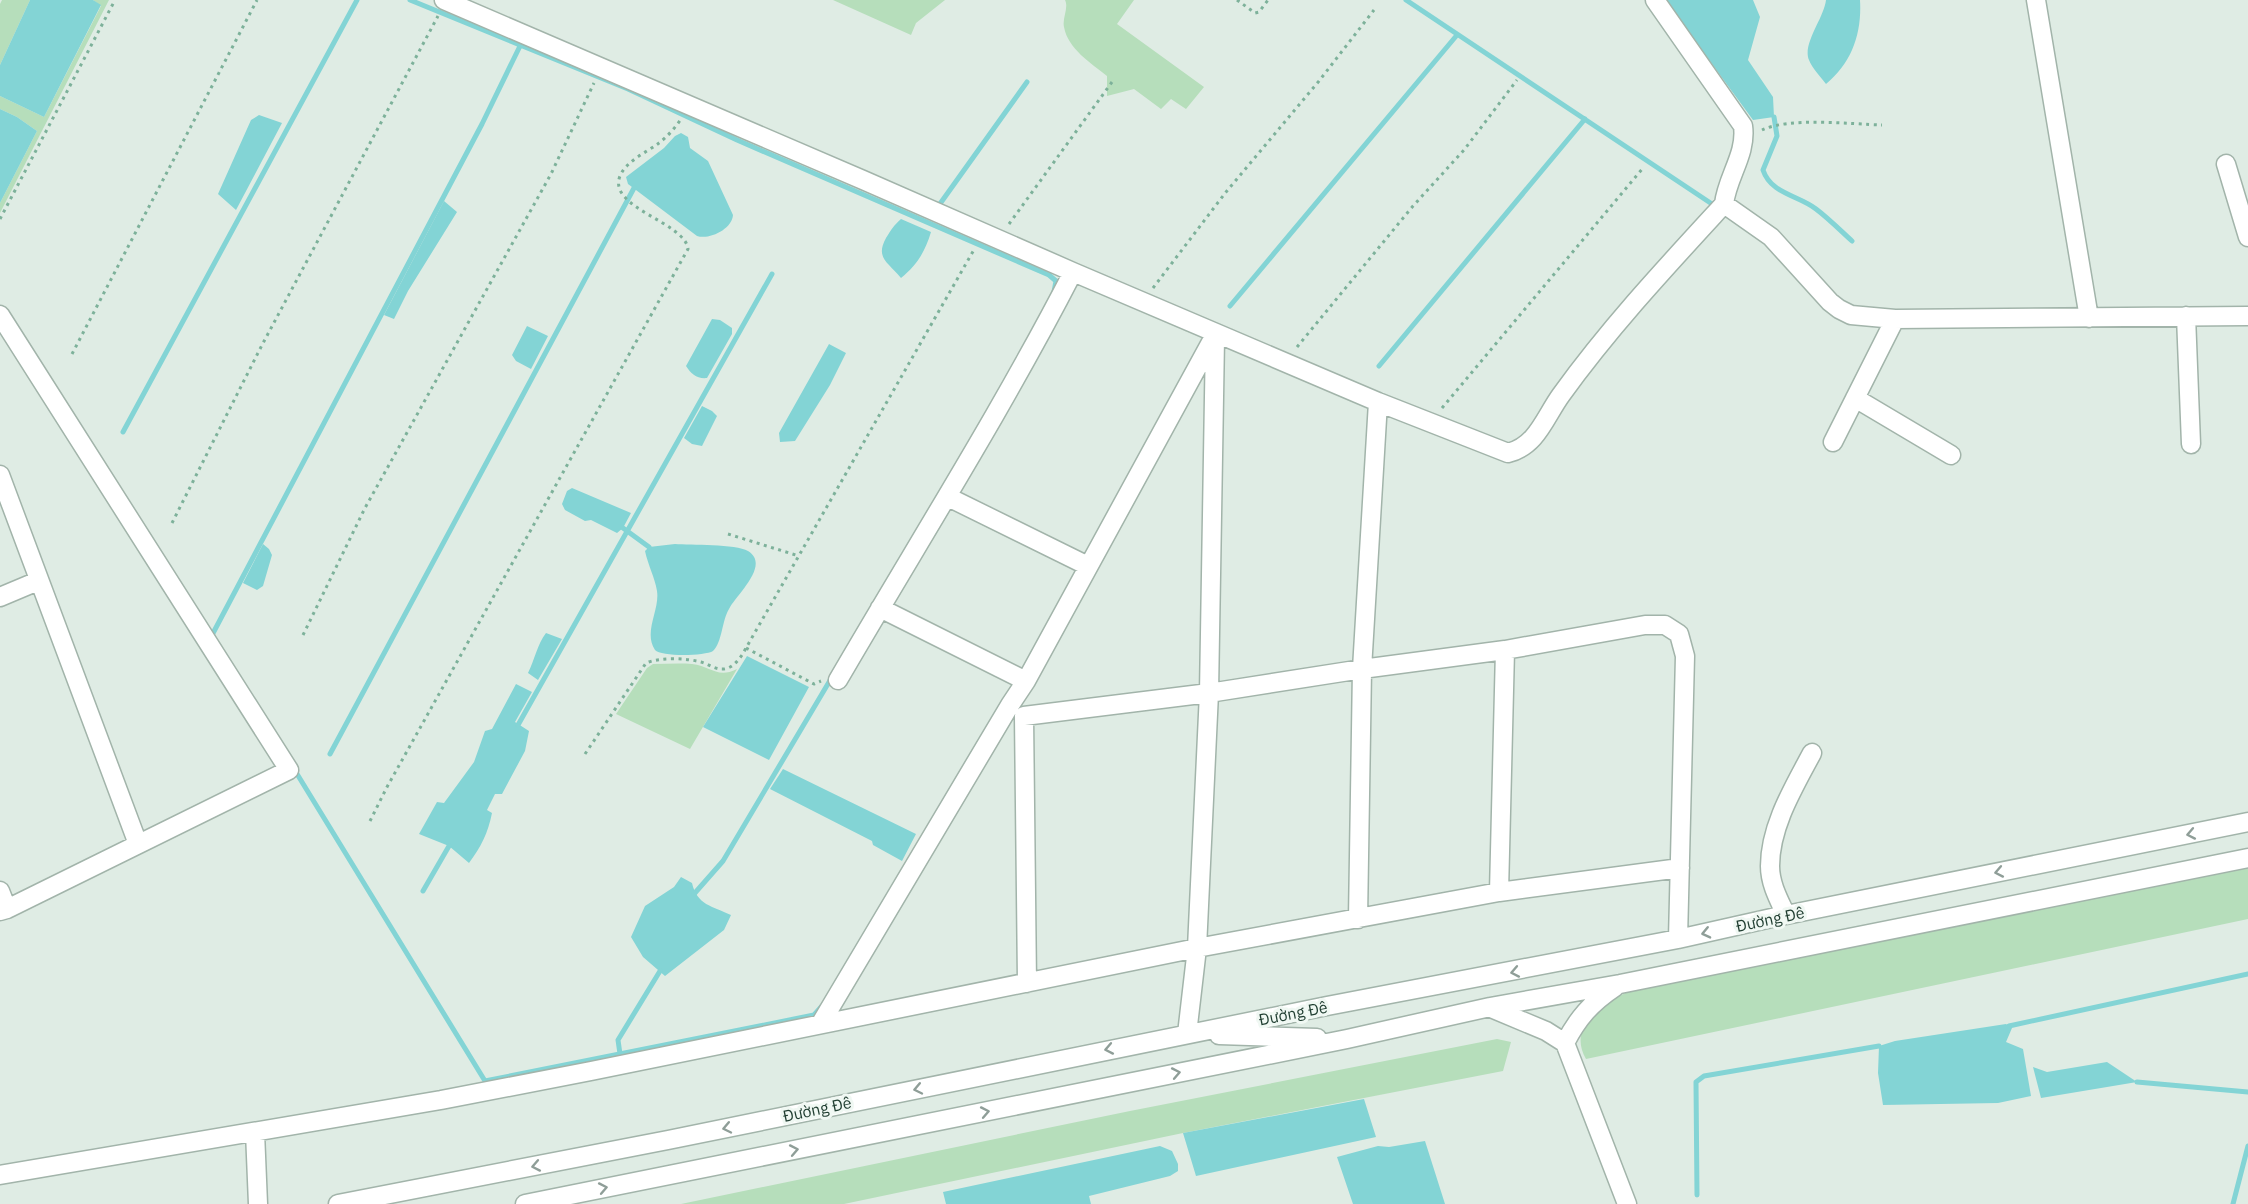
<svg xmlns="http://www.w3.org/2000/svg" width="2248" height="1204" viewBox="0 0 2248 1204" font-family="'IBM Plex Sans',sans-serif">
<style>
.green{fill:#b6debb}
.water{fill:#83d4d5}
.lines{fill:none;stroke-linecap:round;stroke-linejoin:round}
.stream{stroke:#83d4d5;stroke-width:5}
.minor-casing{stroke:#a2b4aa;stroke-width:21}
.path{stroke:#7db19a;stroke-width:3;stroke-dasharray:3 4.5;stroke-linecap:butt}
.minor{stroke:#fff;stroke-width:18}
.oneway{stroke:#8f9e98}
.labels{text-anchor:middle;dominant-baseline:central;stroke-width:6;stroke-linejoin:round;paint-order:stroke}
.street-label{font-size:16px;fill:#1f3d30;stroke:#f0f8f3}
</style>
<rect width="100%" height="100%" fill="#dfece4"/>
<path class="green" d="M 2,0 L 30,0 L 0,65 L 0,4 Z
M 93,0 L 109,0 L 0,213 L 0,203 L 37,131 L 17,117 L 0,109 L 0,96 L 44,117 L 101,6 Z
M 833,0 L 945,0 L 916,23 L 911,35 Z
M 1065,0 L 1134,0 L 1117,24 L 1204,87 L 1186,109 L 1171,99 L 1161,109 L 1134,89 L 1107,96 L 1107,76 C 1091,63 1068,49 1064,27 C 1062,18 1069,8 1065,0 Z
M 653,664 C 666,664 679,663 692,664 C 711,666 717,679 737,669 L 690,749 L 616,714 L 647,668 Z
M 2248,865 L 2248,919 L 1586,1059 C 1565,1023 1610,1000 1636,988 Z
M 1497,1039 L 1511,1042 L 1503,1071 L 1183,1133 L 844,1204 L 681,1204 L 1130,1111 Z"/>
<path class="water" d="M 30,0 L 93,0 L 101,5 L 44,117 L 0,96 L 0,65 Z
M 1665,0 L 1753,0 L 1760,17 L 1748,60 L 1773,97 L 1774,117 L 1753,120 Z
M 1826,0 L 1860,0 C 1862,33 1852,63 1826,84 C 1820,76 1812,68 1809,60 C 1802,44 1824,18 1826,0 Z
M 0,109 L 17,117 L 37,131 L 0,203 Z
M 259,115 L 282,123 L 236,210 L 218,194 L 251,120 Z
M 681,133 L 688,137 L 690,148 L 708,161 L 733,215 C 732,229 710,240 697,236 L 628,184 L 626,177 L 664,148 L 675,136 Z
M 444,201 L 457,212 L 408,291 L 394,319 L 384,315 Z
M 901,219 L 931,232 C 925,252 917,265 901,278 C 888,262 875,258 886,238 C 891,230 894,225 901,219 Z
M 712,319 L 720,320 L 732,328 L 732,334 L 707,378 C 697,379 691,374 686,366 Z
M 527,326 L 548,336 L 531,369 L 516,361 L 512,355 Z
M 829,344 L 846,353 L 830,385 L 795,441 L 780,442 L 779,433 Z
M 702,406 L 712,411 L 717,416 L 702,446 L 692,444 L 684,438 Z
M 572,488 L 631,513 L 623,528 L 617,533 L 591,520 L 585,521 L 565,510 L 562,504 L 567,491 Z
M 263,544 L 269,549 L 272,555 L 263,586 L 257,590 L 243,583 Z
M 675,544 C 690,545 736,544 748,551 C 771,565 736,595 729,609 C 722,620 722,643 713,651 C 705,656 661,657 655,650 C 643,632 660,610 657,591 C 655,578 648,565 645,551 L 649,547 Z
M 546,633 L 562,639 L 538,680 L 528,673 C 535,659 537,645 546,633 Z
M 747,656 L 809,687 L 769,760 L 703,727 Z
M 516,684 L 532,692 L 515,722 L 529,731 L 525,751 L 502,794 L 495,794 L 487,810 L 492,813 C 488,833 481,847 469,863 L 449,846 L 419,834 L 437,802 L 444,803 L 474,762 L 485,731 L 492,729 Z
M 783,769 L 916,834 L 902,861 L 873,845 L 872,841 L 770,789 Z
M 681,877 L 692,883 C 697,905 712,906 731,915 L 724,930 L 665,976 L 643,957 L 631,937 L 645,906 L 674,887 Z
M 2006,1024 L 2012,1028 L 2006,1042 L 2023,1049 L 2031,1096 L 1998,1103 L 1883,1105 L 1878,1073 L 1879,1046 L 1895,1041 Z
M 2107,1062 L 2137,1082 L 2041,1098 L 2033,1067 L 2047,1072 Z
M 1364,1099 L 1376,1137 L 1196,1176 L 1183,1133 Z
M 1425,1141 L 1445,1204 L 1353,1204 L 1337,1157 L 1378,1146 L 1389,1147 Z
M 1160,1146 L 1172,1151 L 1178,1164 L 1178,1171 L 1170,1176 L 1089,1196 L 1091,1204 L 946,1204 L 943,1192 Z"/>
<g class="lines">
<path class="stream" d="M 410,0 L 628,89 L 737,140 L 1049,275 L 1056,281 L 1054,292
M 1406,0 L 1712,204
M 1774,117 L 1777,136 L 1763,170 C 1771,194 1798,195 1816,209 C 1828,218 1840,230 1852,241
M 937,208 L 1027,82
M 1230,306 L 1457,35
M 1379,366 L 1585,119
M 123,432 L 357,0
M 623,528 L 649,547
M 211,637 L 482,124 L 520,46
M 518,725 L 772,274
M 330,754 L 634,188
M 294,769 L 485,1081 L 814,1015 L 822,1006
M 423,891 L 449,846
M 694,894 L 723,861 L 832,677
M 2009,1026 L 2248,974
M 620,1054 L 618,1040 L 660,971
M 2137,1082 L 2248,1092
M 1697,1195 L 1696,1082 L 1704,1076 L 1879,1046
M 2233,1204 L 2248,1146"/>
<defs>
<path id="minor" d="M 444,0 L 863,180 L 1073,272 L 1378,402 L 1508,453 C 1537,446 1545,417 1561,395 C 1610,327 1667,266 1724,204 C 1727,177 1747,154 1743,126 L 1655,0
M 2036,0 L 2089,318
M 2226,164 L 2248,237
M 1724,204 L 1771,237 L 1830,302 L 1839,309 L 1851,315 L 1895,319 L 2248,316
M 0,315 L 289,770 L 7,909
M 2186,316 L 2191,444
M 1855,398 L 1951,455
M 1833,442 L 1895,319
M 0,475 L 138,844
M 948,497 L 1088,566
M 0,597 L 38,581
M 880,608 L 1026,681
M 838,680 C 917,544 1001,412 1073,272
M 0,891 L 7,909 L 0,911
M 1499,892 L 1505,650
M 1786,915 C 1779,900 1770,884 1770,866 C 1770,826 1794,787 1812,753
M 1358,919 L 1362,669 L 1505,650 L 1645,625 L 1665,625 L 1679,634 L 1685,656 L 1678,939
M 1027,983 L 1024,716 L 1209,693 L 1362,669 L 1378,402
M 1491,1008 L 1546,1031 L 1565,1043 L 1627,1204
M 821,1023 L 1010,705 L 1026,681 L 1216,333
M 1187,1034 L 1197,948 L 1209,693 L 1215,338
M 1219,1035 L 1317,1038
M 1565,1043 C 1578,1018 1591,1003 1615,987
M 255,1132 L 258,1204
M 0,1175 L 441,1100 L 591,1071 L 1197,948 L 1499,892 L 1680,868
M 338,1204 L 668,1140 L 1327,1006 L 1678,939 L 1776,917 L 2248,822
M 525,1204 L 1347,1039 L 1490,1007 L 1620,984 L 2248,858"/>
</defs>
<use href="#minor" class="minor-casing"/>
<path class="path" d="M 1237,0 L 1255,13 L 1259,12 L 1268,0
M 1762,130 C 1789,117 1850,124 1882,125
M 0,219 L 115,0
M 1009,224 L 1112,82
M 1153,288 L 1226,192 L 1319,81 L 1374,10
M 1297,347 L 1413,206 L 1464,150 L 1517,80
M 72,354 L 257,0
M 1442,408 L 1643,168
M 172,523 L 262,345 L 438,16
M 728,534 L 799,556
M 303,635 L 365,508 L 551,174 L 594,83
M 746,648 L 814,684 L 821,681
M 585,754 L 646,663 C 660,657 686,658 701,662 C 709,664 715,670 724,669 C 732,668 737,662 742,655 L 975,248
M 370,821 L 387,787 L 688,249 C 685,222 607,208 620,176 C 626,161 647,152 659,143 C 667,137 675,128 681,119"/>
<use href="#minor" class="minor"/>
</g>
<defs><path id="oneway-chevron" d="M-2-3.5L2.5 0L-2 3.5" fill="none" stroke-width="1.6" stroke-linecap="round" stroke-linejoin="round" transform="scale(1.5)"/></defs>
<g class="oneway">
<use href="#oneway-chevron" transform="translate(2191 834) rotate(169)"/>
<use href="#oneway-chevron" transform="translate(1999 872) rotate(169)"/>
<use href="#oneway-chevron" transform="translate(1706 933) rotate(167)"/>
<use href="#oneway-chevron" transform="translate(1515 972) rotate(169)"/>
<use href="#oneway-chevron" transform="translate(1109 1049) rotate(169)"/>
<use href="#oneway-chevron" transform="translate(1176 1073) rotate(-11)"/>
<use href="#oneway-chevron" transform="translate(918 1089) rotate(168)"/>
<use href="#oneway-chevron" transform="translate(985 1112) rotate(-11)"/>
<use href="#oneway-chevron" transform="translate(727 1128) rotate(168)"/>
<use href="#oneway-chevron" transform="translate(794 1150) rotate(-11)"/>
<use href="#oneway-chevron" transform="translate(536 1166) rotate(169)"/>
<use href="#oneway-chevron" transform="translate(603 1188) rotate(-11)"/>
</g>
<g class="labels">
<g class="street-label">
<text transform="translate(1770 919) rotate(-12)">Đường Đê</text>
<text transform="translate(1293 1013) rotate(-11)">Đường Đê</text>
<text transform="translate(817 1109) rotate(-12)">Đường Đê</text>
</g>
</g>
</svg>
